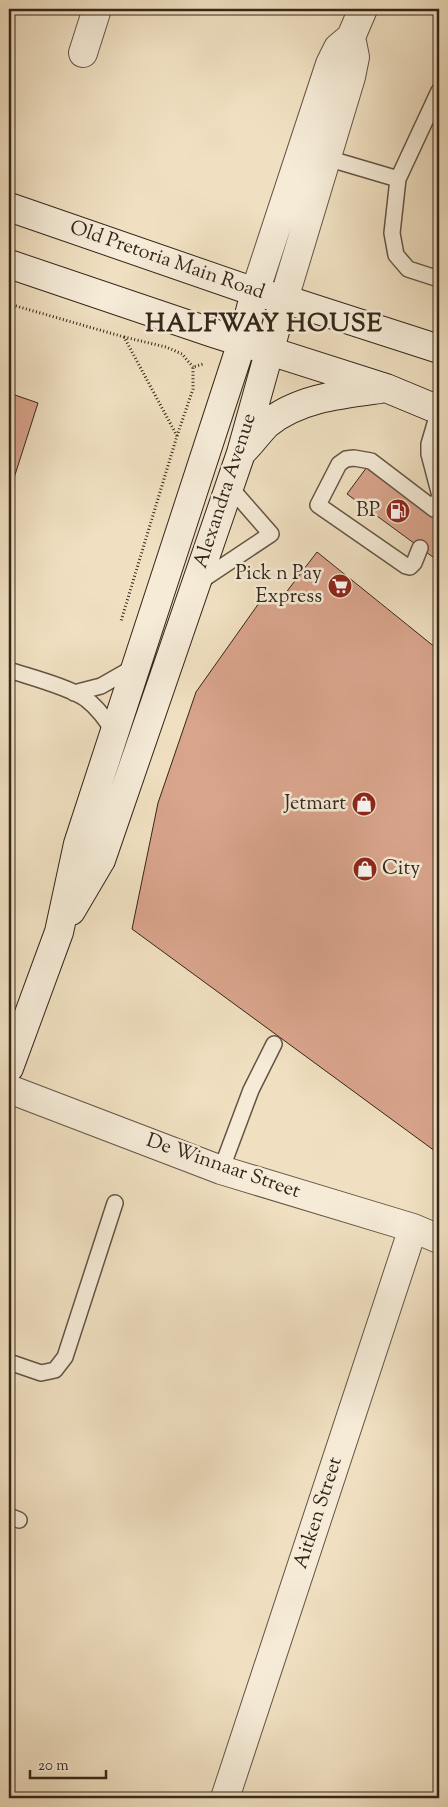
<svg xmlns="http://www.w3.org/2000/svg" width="448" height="1807" viewBox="0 0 448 1807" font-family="'Sorts Mill Goudy',serif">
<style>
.building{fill:#d9a48c;stroke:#34261a}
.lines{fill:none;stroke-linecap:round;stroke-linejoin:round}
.lane-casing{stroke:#635444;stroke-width:18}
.street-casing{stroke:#635444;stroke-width:30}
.secondary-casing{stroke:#34261a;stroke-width:30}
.path{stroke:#34261a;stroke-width:3;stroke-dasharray:1 2.5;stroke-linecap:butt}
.lane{stroke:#f5ebd7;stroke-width:15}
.street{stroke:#f5ebd7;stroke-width:28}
.secondary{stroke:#f5ebd7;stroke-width:28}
.labels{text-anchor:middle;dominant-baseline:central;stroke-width:5;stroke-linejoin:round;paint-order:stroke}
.street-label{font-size:20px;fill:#34261a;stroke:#f5ebd7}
.poi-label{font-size:20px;fill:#34261a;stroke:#f5ebd7;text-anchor:end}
.district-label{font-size:25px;font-weight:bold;letter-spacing:1px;fill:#34261a;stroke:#f5ebd7}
</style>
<rect width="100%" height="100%" fill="#f0e0c1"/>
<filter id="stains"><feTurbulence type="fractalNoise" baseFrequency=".004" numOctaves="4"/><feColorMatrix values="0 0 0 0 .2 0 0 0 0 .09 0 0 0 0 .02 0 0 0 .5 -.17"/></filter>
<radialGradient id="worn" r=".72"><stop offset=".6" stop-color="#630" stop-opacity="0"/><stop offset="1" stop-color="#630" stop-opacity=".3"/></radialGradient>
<path class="building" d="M 9,393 L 38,403 L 13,481 L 9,480 Z
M 367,467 L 439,520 L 439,557 L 437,560 L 347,494 Z
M 317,552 L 436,648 L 439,644 L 439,1154 L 132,929 L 158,803 L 196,692 L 264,596 L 278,603 Z"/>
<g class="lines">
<defs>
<path id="lane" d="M 439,91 L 398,179 L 392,233 L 396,255 L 408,269 L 439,279
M 320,156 L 398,179
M 439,410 L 429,444 L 429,454 L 439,492
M 420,548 L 414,563 L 410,567 L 406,566 L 318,505 L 339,464 L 346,459 L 354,458 L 371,461 L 434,509 L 439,498
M 199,582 L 271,534 L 229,486
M 9,670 C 30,677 69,687 86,699 C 98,708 106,720 114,732
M 74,693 L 101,686 L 136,666
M 221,1170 L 251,1090 L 274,1044
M 9,1362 L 41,1373 L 55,1370 L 65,1357 L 115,1203
M 9,1516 L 19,1520"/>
<path id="street" d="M 83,53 L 97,9
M 255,292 L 330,64 L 338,48 L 351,37 L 363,9
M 284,299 L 351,77 L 355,57 L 351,37
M 9,1089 L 221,1170 L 413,1228 L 439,1239
M 225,1798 L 413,1228"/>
<path id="secondary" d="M 9,207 L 255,292 L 284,299 L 439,349
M 9,264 L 213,333 L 386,388 L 439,410
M 244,450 C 252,442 259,432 267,424 C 298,398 342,394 380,389
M 71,911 L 101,860 L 241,453 L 284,299
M 9,1068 L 59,932 L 78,844 L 242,342 L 255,292"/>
</defs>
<use href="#lane" class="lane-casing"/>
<use href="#street" class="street-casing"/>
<use href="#secondary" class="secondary-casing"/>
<path class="path" d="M 9,304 L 124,337 L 177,436 L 121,621
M 124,337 L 166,347 L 182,354 L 193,367
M 177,436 L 193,389 L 193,367 L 203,364"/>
<use href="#lane" class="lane"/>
<use href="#street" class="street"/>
<use href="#secondary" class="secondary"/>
</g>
<defs>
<symbol id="fuel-disc" viewBox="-11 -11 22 22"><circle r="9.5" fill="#8f2418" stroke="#f5ebd7"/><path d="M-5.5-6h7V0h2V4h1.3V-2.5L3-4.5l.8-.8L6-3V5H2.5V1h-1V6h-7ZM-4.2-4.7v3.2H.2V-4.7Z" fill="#fff"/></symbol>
<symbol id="supermarket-disc" viewBox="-11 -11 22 22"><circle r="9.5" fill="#8f2418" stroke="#f5ebd7"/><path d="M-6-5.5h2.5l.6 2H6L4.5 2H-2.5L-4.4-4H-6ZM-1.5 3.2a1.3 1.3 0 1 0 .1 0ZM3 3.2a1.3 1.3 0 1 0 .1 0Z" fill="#fff"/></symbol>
<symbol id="shop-disc" viewBox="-11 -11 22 22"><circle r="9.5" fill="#8f2418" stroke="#f5ebd7"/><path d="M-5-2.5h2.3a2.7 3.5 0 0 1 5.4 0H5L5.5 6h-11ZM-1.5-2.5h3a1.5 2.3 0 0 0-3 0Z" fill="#fff"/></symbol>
</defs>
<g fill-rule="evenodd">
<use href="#fuel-disc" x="384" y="497" width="28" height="28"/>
<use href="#supermarket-disc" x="326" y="572" width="28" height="28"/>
<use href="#shop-disc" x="350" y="790" width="28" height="28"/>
<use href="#shop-disc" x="351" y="855" width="28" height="28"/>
</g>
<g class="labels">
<g class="street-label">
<text transform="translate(167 261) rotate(19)">Old Pretoria Main Road</text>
<text transform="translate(226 491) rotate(-72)">Alexandra Avenue</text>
<text transform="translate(223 1167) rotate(19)">De Winnaar Street</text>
<text transform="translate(319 1513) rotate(-72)">Aitken Street</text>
</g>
<g class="poi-label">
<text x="380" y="511">BP</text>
<text x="322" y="574">Pick n Pay<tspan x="322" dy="23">Express</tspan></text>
<text x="346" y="804">Jetmart</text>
<text x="382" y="869" text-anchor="start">City</text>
</g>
<g class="district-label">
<text x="264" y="325">HALFWAY HOUSE</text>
</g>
</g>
<rect width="448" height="1807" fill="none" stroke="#f0e0c1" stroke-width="30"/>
<rect x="10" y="10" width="428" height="1787" fill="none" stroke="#34261a" stroke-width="2.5"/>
<rect x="15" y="15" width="418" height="1777" fill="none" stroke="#34261a"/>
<path d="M30 1770v8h76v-8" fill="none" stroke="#34261a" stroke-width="2.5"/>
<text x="38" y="1770" font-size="15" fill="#34261a" stroke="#f5ebd7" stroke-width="4" paint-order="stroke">20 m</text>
<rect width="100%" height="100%" filter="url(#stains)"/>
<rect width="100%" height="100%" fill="url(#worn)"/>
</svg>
